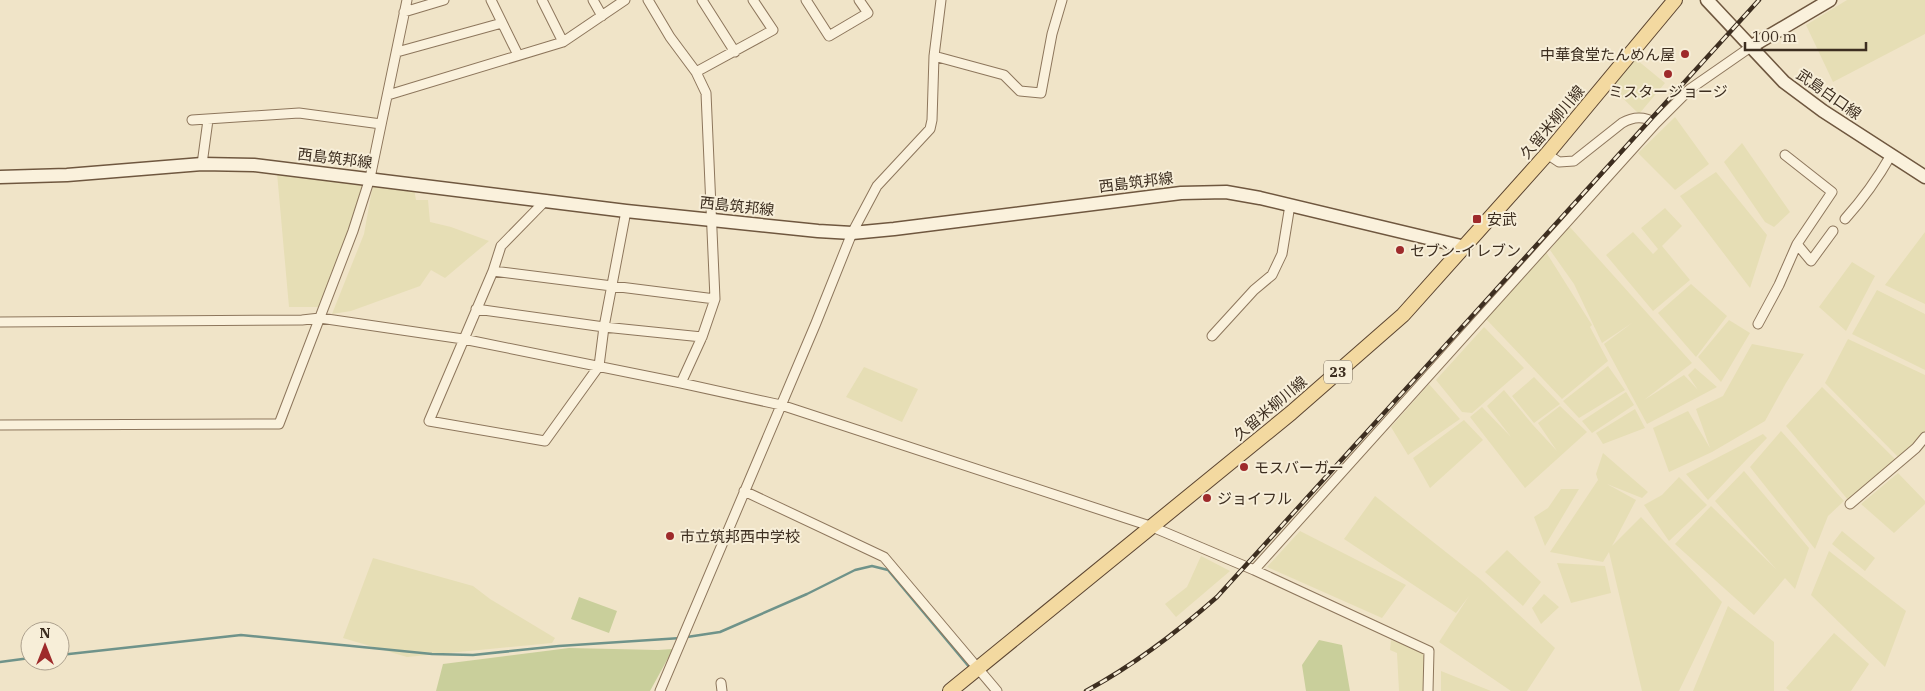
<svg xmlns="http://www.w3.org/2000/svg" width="1925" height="691" viewBox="0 0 1925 691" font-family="'IBM Plex Serif','Noto Sans JP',serif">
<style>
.farmland{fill:#e6deb5}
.green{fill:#c9cf9b}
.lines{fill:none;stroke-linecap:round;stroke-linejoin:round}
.stream{stroke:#6f938a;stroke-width:2.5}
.street-casing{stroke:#8d765c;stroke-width:11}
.secondary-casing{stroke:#6f573f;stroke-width:15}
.primary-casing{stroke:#5b4430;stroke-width:16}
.street{stroke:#faf1dc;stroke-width:9}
.secondary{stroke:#faf1dc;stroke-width:12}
.primary{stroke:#f3d9a0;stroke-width:14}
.rail-casing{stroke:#3d2e20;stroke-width:4.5}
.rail{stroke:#f7eed8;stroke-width:2.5;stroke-dasharray:8;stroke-linecap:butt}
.poi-dot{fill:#9e2a2b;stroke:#f7eed8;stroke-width:2}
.labels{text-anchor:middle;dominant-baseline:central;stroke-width:4;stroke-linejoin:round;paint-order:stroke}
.shield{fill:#f7eed8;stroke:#756857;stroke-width:1}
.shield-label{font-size:14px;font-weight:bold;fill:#3d2e20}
.poi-label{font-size:15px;fill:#3d2e20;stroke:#f7eed8;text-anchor:start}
.street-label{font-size:15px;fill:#3d2e20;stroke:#f7eed8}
</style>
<rect width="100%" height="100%" fill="#f0e4c8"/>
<path class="farmland" d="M 1847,0 L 1925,0 L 1925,34 L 1833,82 L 1806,25 Z
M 1631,59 L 1637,60 L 1665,83 L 1639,114 L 1605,81 Z
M 1675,117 L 1709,164 L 1675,190 L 1638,153 Z
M 1742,143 L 1790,212 L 1774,227 L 1765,222 L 1724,162 Z
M 1716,172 L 1767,235 L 1750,288 L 1680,196 Z
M 277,173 L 367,183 L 349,227 L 323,307 L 289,307 Z
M 373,184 L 414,189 L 416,200 L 428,200 L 430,222 L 451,227 L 489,241 L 445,278 L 431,270 L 420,286 L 351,311 L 332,314 L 364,234 Z
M 1665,208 L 1682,226 L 1662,246 L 1690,280 L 1653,311 L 1606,255 L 1633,232 L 1653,254 L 1658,249 L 1641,228 Z
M 1569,226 L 1692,363 L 1644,400 L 1684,375 L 1698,390 L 1688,375 L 1695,368 L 1717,387 L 1647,424 L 1604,344 L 1632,323 L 1602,343 L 1574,284 L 1550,250 Z
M 1925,232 L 1925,304 L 1885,285 Z
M 1546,252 L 1592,325 L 1590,327 L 1608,361 L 1562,399 L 1486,319 Z
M 1852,262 L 1875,276 L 1846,331 L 1819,307 Z
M 1691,284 L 1727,316 L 1696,357 L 1658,313 Z
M 1877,290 L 1925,314 L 1925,370 L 1852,334 Z
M 1729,320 L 1750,333 L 1721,382 L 1698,357 Z
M 1484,327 L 1524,368 L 1472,413 L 1462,412 L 1436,380 Z
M 1848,339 L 1925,375 L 1925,432 L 1900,459 L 1825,383 Z
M 1752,344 L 1804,354 L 1786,383 L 1765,421 L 1712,452 L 1669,472 L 1653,428 L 1688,411 L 1710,448 L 1696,409 L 1723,396 Z
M 1608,366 L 1625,390 L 1579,418 L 1563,401 Z
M 864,367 L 918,389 L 902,422 L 846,397 Z
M 1534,377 L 1560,404 L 1534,423 L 1512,396 Z
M 1429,384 L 1460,419 L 1408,455 L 1391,427 Z
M 1822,387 L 1896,460 L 1849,501 L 1786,426 Z
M 1504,390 L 1533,425 L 1557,451 L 1538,423 L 1560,406 L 1587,432 L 1525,488 L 1470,417 L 1482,407 L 1511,437 L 1487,406 Z
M 1626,392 L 1634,405 L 1592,433 L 1582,421 Z
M 1635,409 L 1645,428 L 1603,444 L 1596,433 Z
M 1464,420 L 1483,440 L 1430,488 L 1413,458 Z
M 1781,431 L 1844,501 L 1828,516 L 1815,549 L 1750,467 Z
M 1763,434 L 1767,438 L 1708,500 L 1686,474 Z
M 1603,453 L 1648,492 L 1642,498 L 1607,484 L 1636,500 L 1612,546 L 1641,517 L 1722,602 L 1679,691 L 1642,691 L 1609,552 L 1603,562 L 1550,552 L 1598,480 L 1596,474 Z
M 1744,471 L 1809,548 L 1795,589 L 1785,578 L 1754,615 L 1675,544 L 1711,506 L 1777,570 L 1715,501 Z
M 1898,473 L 1925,501 L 1925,504 L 1894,533 L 1861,504 Z
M 1679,477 L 1707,505 L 1669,541 L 1644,505 L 1662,495 Z
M 1561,489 L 1579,489 L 1545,546 L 1534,517 L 1548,508 Z
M 1375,496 L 1480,579 L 1555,648 L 1527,691 L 1511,691 L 1439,642 L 1469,596 L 1456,613 L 1344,539 Z
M 1300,531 L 1406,585 L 1382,618 L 1267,567 Z
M 1842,531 L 1875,558 L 1865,571 L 1832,544 Z
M 1507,550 L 1541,582 L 1523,606 L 1485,572 Z
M 1829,551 L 1906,611 L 1885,667 L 1811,595 Z
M 1201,556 L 1230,571 L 1176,617 L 1165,604 L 1187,587 Z
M 373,558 L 473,586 L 490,599 L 555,638 L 552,643 L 407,657 L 343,638 Z
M 1557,563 L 1605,566 L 1611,593 L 1571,603 Z
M 1544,594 L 1559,607 L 1541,624 L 1532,608 Z
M 1728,606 L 1774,642 L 1774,691 L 1693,691 Z
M 1834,633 L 1869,664 L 1851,691 L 1790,691 L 1786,688 Z
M 1391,640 L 1427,652 L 1427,691 L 1399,691 L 1397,653 L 1390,650 Z
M 1441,671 L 1491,691 L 1441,691 Z"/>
<path class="green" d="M 579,597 L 617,611 L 609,633 L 571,619 Z
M 1319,640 L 1342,645 L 1350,691 L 1306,691 L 1302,665 Z
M 569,648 L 658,650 L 673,649 L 650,691 L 436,691 L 443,664 Z"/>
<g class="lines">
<path class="stream" d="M 687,637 L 720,632 L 807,594 L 855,570 L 872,566 L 888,570 L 970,668
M 60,655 L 241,635 L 432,654 L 473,655 L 559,646 L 681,638
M 0,662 L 30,658"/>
<defs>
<path id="street" d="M 491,0 L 518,55
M 542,0 L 563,42
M 593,0 L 602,16
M 648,0 L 670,37 L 696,72 L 706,93 L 715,299 L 702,337 L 681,383
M 702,0 L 735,52
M 806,0 L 829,36 L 868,13 L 859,0
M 404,12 L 444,0
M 397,52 L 502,23
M 934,56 L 1004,75 L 1020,91 L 1041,93 L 1052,34 L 1062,0
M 696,72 L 773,30 L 753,0
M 388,95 L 563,42 L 625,0
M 192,120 L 299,113 L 381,124
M 1547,154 L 1559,162 L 1574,161 L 1622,123 C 1634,116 1644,116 1656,123
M 1785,155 L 1832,192 L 1797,244
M 202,164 L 208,120
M 546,200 L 501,246 L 493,271 L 429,421 L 545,441 L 599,366 L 604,327 L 626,211
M 1845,219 C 1863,199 1878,178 1891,155
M 493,271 L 715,299
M 476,309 L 604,327 L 702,337
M 0,322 L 302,320 L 320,318 L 463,339 L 681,383 L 781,405 L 1150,526 L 1254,570 L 1429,651 L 1428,691
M 1758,324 L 1779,285 L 1797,244 L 1811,261 L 1833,231
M 1212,336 L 1254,290 L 1272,275 L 1282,254 L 1290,205
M 0,425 L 279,424 L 353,231 L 370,178 L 407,0
M 744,491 L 884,557 L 997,691
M 1850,504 L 1916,448 L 1925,437
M 1254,570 L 1656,123 L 1690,89 L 1752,46
M 721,683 L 722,691
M 660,691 L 816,323 L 852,233 L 877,186 L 930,129 L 932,120 L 934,56 L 941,0"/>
<path id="secondary" d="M 1707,0 L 1784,82 L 1823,111 L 1925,177
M 1752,46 L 1830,0
M 0,177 L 67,175 L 202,164 L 254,165 L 626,211 L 818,231 L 852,233 L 894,229 L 1181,193 L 1226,192 L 1260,198 L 1465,247"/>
<path id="primary" d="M 950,691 L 1291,413 L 1403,315 L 1547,154 L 1675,0"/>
</defs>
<use href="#street" class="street-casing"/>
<use href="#secondary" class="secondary-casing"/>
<use href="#primary" class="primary-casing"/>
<use href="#street" class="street"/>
<use href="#secondary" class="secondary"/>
<use href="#primary" class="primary"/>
<defs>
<path id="rail" d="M 1086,691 C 1134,665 1176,633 1217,597 L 1759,0"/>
</defs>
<use href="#rail" class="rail-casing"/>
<use href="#rail" class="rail"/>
</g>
<g class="poi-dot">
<circle cx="1685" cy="54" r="5"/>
<circle cx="1668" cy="74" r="5"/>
<rect x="1472" y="214" width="10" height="10" rx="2.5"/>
<circle cx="1400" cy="250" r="5"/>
<circle cx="1244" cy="467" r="5"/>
<circle cx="1207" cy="498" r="5"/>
<circle cx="670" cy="536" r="5"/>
</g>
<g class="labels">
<rect class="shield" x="1324" y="360.5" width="28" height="23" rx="4"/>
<g class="shield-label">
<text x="1338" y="372">23</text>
</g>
<g class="poi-label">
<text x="1675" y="54" text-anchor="end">中華食堂たんめん屋</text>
<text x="1668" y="91" text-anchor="middle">ミスタージョージ</text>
<text x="1487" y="219">安武</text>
<text x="1410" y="250">セブン-イレブン</text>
<text x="1254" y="467">モスバーガー</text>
<text x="1217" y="498">ジョイフル</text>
<text x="680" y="536">市立筑邦西中学校</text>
</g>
<g class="street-label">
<text transform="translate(1829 94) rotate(35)">武島白口線</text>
<text transform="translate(1552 122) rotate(-50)">久留米柳川線</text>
<text transform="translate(335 158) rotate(7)">西島筑邦線</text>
<text transform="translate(1136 182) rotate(-7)">西島筑邦線</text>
<text transform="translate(737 206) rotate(6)">西島筑邦線</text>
<text transform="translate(1270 408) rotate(-40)">久留米柳川線</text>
</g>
</g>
<g transform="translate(45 646)"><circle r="24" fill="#f7eed8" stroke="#ada18e"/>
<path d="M0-4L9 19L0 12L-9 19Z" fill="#9e2a2b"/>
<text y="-8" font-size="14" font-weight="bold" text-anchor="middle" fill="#3d2e20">N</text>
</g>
<path d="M1745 42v8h121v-8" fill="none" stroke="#3d2e20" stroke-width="2.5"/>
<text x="1752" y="42" font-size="15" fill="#3d2e20" stroke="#f7eed8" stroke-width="4" paint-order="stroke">100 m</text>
</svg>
